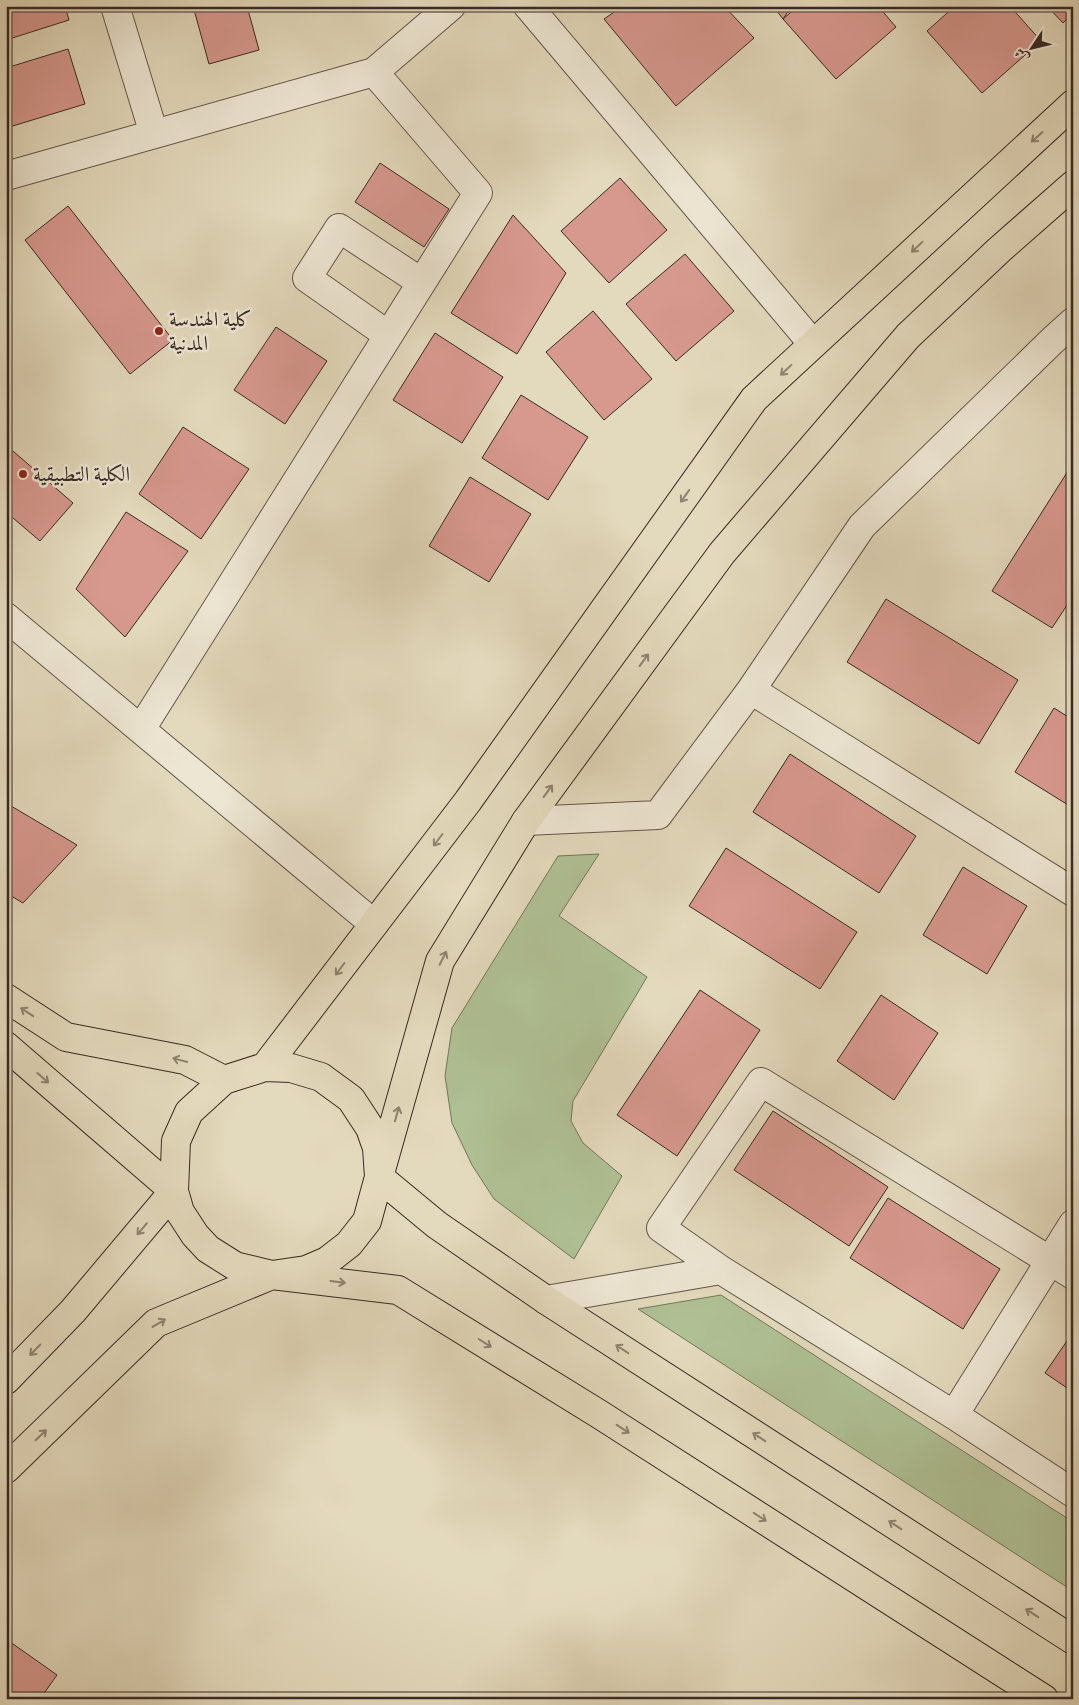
<svg xmlns="http://www.w3.org/2000/svg" width="1079" height="1705" viewBox="0 0 1079 1705" font-family="'IM FELL Double Pica',Amiri,serif">
<style>
.green{fill:#afc094;stroke:#74755c}
.building{fill:#d7988e;stroke:#382a25}
.lines{fill:none;stroke-linecap:round;stroke-linejoin:round}
.minor-casing{stroke:#63564b;stroke-width:30}
.major-casing{stroke:#382a25;stroke-width:30}
.minor{stroke:#ede6d3;stroke-width:28}
.major{stroke:#e3d9bc;stroke-width:28}
.oneway{stroke:#8e8270}
.poi-dot{fill:#8f2418;stroke:#ede6d3;stroke-width:2}
.labels{text-anchor:middle;dominant-baseline:central;stroke-width:5;stroke-linejoin:round;paint-order:stroke}
.poi-label{font-size:21px;fill:#382a25;stroke:#ede6d3;text-anchor:start}
</style>
<rect width="100%" height="100%" fill="#e3d9bc"/>
<filter id="stains"><feTurbulence type="fractalNoise" baseFrequency=".004" numOctaves="4"/><feColorMatrix values="0 0 0 0 .2 0 0 0 0 .09 0 0 0 0 .02 0 0 0 .5 -.17"/></filter>
<radialGradient id="worn" r=".72"><stop offset=".6" stop-color="#630" stop-opacity="0"/><stop offset="1" stop-color="#630" stop-opacity=".3"/></radialGradient>
<path class="green" d="M 599,854 L 559,916 L 647,977 L 573,1101 L 571,1121 L 583,1143 L 622,1176 L 574,1259 L 494,1199 L 472,1165 L 452,1123 L 445,1076 L 452,1028 L 558,856 Z
M 721,1295 L 1073,1522 L 1073,1591 L 638,1309 Z"/>
<path class="building" d="M 6,6 L 65,6 L 69,20 L 6,40 Z
M 193,6 L 247,6 L 259,50 L 209,64 Z
M 623,6 L 724,6 L 754,38 L 676,106 L 604,19 Z
M 773,6 L 792,6 L 783,19 Z
M 798,6 L 878,6 L 896,27 L 836,79 L 783,19 Z
M 955,6 L 1010,6 L 1041,41 L 982,93 L 927,31 Z
M 1047,6 L 1073,6 L 1073,13 L 1063,23 Z
M 68,49 L 85,104 L 6,128 L 6,68 Z
M 380,163 L 449,209 L 424,247 L 355,202 Z
M 620,178 L 667,230 L 609,283 L 561,231 Z
M 68,206 L 173,340 L 130,374 L 25,240 Z
M 513,215 L 566,273 L 517,354 L 451,313 Z
M 685,254 L 734,311 L 676,361 L 626,304 Z
M 593,311 L 652,379 L 604,420 L 546,352 Z
M 276,327 L 327,361 L 285,424 L 234,390 Z
M 435,333 L 503,377 L 462,443 L 393,400 Z
M 521,395 L 588,437 L 548,500 L 482,458 Z
M 183,427 L 249,469 L 201,539 L 139,494 Z
M 6,445 L 73,503 L 40,541 L 6,512 Z
M 1073,463 L 1073,596 L 1052,628 L 992,591 Z
M 470,477 L 531,514 L 489,582 L 429,546 Z
M 126,512 L 188,551 L 125,637 L 76,589 Z
M 886,599 L 1018,680 L 979,744 L 847,662 Z
M 1054,708 L 1073,720 L 1073,808 L 1015,772 Z
M 790,754 L 916,836 L 879,893 L 753,812 Z
M 6,803 L 77,845 L 23,903 L 6,893 Z
M 726,848 L 857,932 L 820,989 L 689,906 Z
M 963,867 L 1027,906 L 987,974 L 923,935 Z
M 700,990 L 760,1030 L 677,1156 L 617,1115 Z
M 881,995 L 938,1033 L 894,1100 L 837,1061 Z
M 773,1111 L 888,1187 L 849,1246 L 734,1170 Z
M 888,1198 L 1000,1269 L 963,1329 L 850,1258 Z
M 1073,1332 L 1073,1392 L 1045,1373 Z
M 6,1639 L 57,1675 L 40,1699 L 6,1699 Z"/>
<g class="lines">
<defs>
<path id="minor" d="M 115,6 L 154,134
M 528,6 L 813,344
M 6,176 L 374,72 L 451,6
M 388,335 L 307,278 L 339,228 L 421,282
M 6,617 L 374,924
M 751,690 L 1073,892
M 141,729 L 478,193 L 374,72
M 526,821 L 658,815 L 751,690 L 862,526 L 1053,340 L 1073,322
M 721,1270 L 661,1228 L 761,1082 L 1073,1275
M 546,1300 L 721,1270 L 954,1415 L 1073,1493
M 954,1415 L 1073,1224"/>
<path id="major" d="M 1073,185 L 999,250 L 908,336 L 722,553 L 526,821 L 440,961 L 379,1177 L 437,1225 L 546,1300 L 1073,1640
M 6,998 L 66,1037 L 185,1060 L 224,1080
M 6,1046 L 174,1191 L 73,1311 L 6,1380
M 265,1067 L 291,1068 L 321,1077 L 351,1099 L 370,1128 L 377,1148 L 379,1177 L 367,1221 L 349,1244 L 327,1261 L 306,1270 L 272,1275 L 235,1266 L 208,1249 L 195,1235 L 180,1212 L 174,1191 L 176,1141 L 189,1112 L 224,1080 L 265,1067 L 468,801 L 754,399 L 1073,104
M 6,1469 L 156,1323 L 272,1275 L 398,1290 L 599,1414 L 1044,1699"/>
</defs>
<use href="#minor" class="minor-casing"/>
<use href="#major" class="major-casing"/>
<use href="#minor" class="minor"/>
<use href="#major" class="major"/>
</g>
<defs><path id="oneway-shaft" d="M-6 0H5M1.5-3L5.5 0L1.5 3" fill="none" stroke-width="1.6" stroke-linecap="round" stroke-linejoin="round" transform="scale(1.25)"/></defs>
<g class="oneway">
<use href="#oneway-shaft" transform="translate(1037 137) rotate(138)"/>
<use href="#oneway-shaft" transform="translate(917 247) rotate(137)"/>
<use href="#oneway-shaft" transform="translate(786 370) rotate(137)"/>
<use href="#oneway-shaft" transform="translate(685 496) rotate(125)"/>
<use href="#oneway-shaft" transform="translate(644 660) rotate(-54)"/>
<use href="#oneway-shaft" transform="translate(548 791) rotate(-54)"/>
<use href="#oneway-shaft" transform="translate(438 840) rotate(127)"/>
<use href="#oneway-shaft" transform="translate(443 958) rotate(-63)"/>
<use href="#oneway-shaft" transform="translate(340 969) rotate(127)"/>
<use href="#oneway-shaft" transform="translate(27 1012) rotate(-147)"/>
<use href="#oneway-shaft" transform="translate(180 1060) rotate(-165)"/>
<use href="#oneway-shaft" transform="translate(43 1078) rotate(41)"/>
<use href="#oneway-shaft" transform="translate(397 1114) rotate(-74)"/>
<use href="#oneway-shaft" transform="translate(142 1229) rotate(130)"/>
<use href="#oneway-shaft" transform="translate(338 1282) rotate(7)"/>
<use href="#oneway-shaft" transform="translate(159 1323) rotate(-31)"/>
<use href="#oneway-shaft" transform="translate(485 1343) rotate(32)"/>
<use href="#oneway-shaft" transform="translate(622 1349) rotate(-147)"/>
<use href="#oneway-shaft" transform="translate(35 1350) rotate(134)"/>
<use href="#oneway-shaft" transform="translate(623 1429) rotate(33)"/>
<use href="#oneway-shaft" transform="translate(41 1435) rotate(-44)"/>
<use href="#oneway-shaft" transform="translate(759 1437) rotate(-147)"/>
<use href="#oneway-shaft" transform="translate(760 1517) rotate(33)"/>
<use href="#oneway-shaft" transform="translate(895 1525) rotate(-147)"/>
<use href="#oneway-shaft" transform="translate(1032 1613) rotate(-147)"/>
</g>
<g class="poi-dot">
<circle cx="159" cy="331" r="5"/>
<circle cx="23" cy="474" r="5"/>
</g>
<g class="labels">
<g class="poi-label">
<text x="169" y="319">كلية الهندسة<tspan x="169" dy="24">المدنية</tspan></text>
<text x="33" y="474">الكلية التطبيقية</text>
</g>
</g>
<rect width="1079" height="1705" fill="none" stroke="#e3d9bc" stroke-width="25"/>
<rect x="8" y="8" width="1064" height="1690" fill="none" stroke="#382a25" stroke-width="2.5"/>
<rect x="12" y="12" width="1054" height="1680" fill="none" stroke="#382a25"/>
<g transform="translate(1032 48) rotate(235)" stroke="#ede6d3" stroke-width="4" paint-order="stroke">
<path d="M0-4L9 19L0 12L-9 19Z" fill="#382a25"/>
<text y="-8" font-size="14" font-weight="bold" text-anchor="middle" fill="#382a25">ش</text>
</g>
<rect width="100%" height="100%" filter="url(#stains)"/>
<rect width="100%" height="100%" fill="url(#worn)"/>
</svg>
